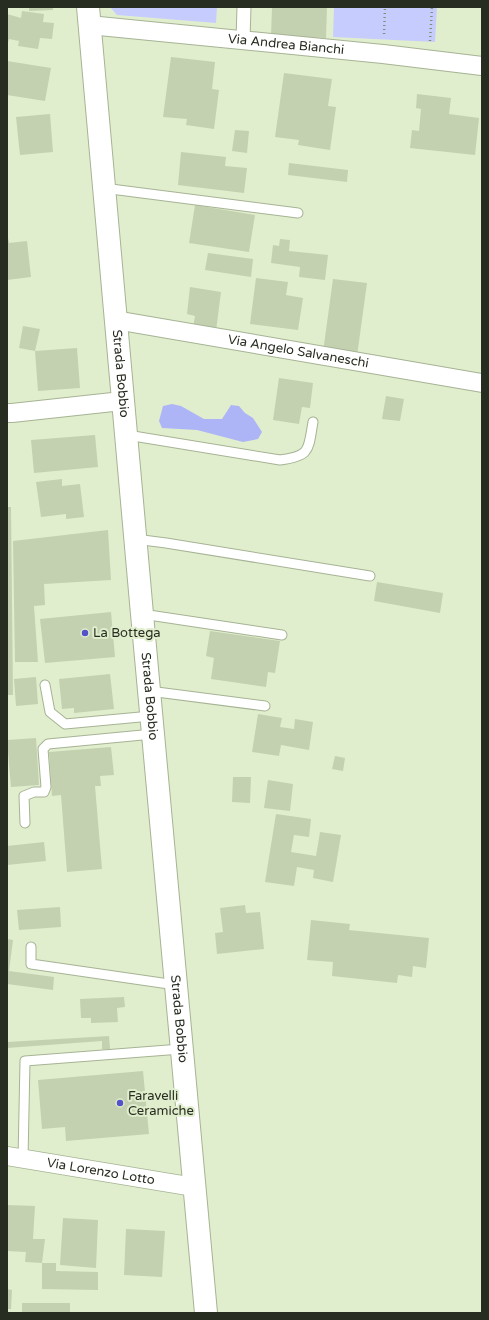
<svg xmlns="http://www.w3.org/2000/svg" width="489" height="1320" viewBox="0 0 489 1320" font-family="'Varela Round',sans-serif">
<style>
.green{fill:#c6cdfe}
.forest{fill:#adb5f7}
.building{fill:#c3d1b1}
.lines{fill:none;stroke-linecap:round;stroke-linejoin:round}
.service-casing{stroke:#a6b394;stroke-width:11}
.pedestrian-casing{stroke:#a6b394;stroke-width:15}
.minor-casing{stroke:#a6b394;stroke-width:20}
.secondary-casing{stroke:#a6b394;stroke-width:24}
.path{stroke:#848e77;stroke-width:2.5;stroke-dasharray:1 3;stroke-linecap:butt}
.service{stroke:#fff;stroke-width:9}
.pedestrian{stroke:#fff;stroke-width:13}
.minor{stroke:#fff;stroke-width:18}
.secondary{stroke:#fff;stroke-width:22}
.poi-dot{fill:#5352c9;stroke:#e0eecd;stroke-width:1.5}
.labels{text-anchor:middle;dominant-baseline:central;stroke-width:4;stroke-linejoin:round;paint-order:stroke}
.street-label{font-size:13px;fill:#282d21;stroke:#e0eecd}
.poi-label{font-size:13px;fill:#282d21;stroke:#e0eecd;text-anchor:start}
</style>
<rect width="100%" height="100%" fill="#e0eecd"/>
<path class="green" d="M 110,7 L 217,7 L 216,23 L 117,15 Z
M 334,7 L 437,7 L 435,42 L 333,37 Z"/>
<path class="forest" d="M 172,404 L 181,406 L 204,419 L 222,419 L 231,405 L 239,406 L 245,413 L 253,418 L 262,432 L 258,439 L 243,442 L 197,430 L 162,428 L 159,421 L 163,406 Z"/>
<path class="building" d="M 29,7 L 53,7 L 53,10 L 29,11 Z
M 272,7 L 327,7 L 326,38 L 271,36 Z
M 22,11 L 44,14 L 43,22 L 54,23 L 52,39 L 40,38 L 38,49 L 18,46 L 19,41 L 9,39 L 7,46 L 7,14 L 21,18 Z
M 171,57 L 215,62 L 212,89 L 219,90 L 214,129 L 186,125 L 187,119 L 163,117 Z
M 7,61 L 51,68 L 45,101 L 7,95 Z
M 284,73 L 332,79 L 328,106 L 336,107 L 330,150 L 298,145 L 299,140 L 275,137 Z
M 417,94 L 451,98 L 449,114 L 479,118 L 475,155 L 410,148 L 412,130 L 419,131 L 421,109 L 416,108 Z
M 50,114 L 53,152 L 20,155 L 16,117 Z
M 235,130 L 249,131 L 247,153 L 232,151 Z
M 181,152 L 226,157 L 225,166 L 247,168 L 244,193 L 178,185 Z
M 289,163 L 348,170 L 347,182 L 288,175 Z
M 195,205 L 255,215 L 249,252 L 189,243 Z
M 7,238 L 8,238 L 9,243 L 27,241 L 31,277 L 7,280 Z
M 280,239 L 290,240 L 289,251 L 328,255 L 325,280 L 299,277 L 300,267 L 271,263 L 273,245 L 279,246 Z
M 208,253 L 253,259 L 251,277 L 205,270 Z
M 256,278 L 288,282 L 286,295 L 303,298 L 298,330 L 250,324 Z
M 333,279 L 367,283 L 357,356 L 323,352 Z
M 190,287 L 221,292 L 216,331 L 193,328 L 195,316 L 187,314 Z
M 23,326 L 40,329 L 35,351 L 77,348 L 80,388 L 38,391 L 35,351 L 19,348 Z
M 279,378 L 313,383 L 310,408 L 302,407 L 299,424 L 273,420 Z
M 386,396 L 404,399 L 400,421 L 382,419 Z
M 95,435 L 98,467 L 34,473 L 31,440 Z
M 62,479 L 62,486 L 80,484 L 84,517 L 66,519 L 66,514 L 41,517 L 36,482 Z
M 7,507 L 11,507 L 13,695 L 7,695 Z
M 108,530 L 111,580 L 44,584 L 45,605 L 34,606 L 38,662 L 15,662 L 13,541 Z
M 377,582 L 443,593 L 440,613 L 374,601 Z
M 111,612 L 115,657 L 45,663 L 40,619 Z
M 210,631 L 280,641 L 275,673 L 268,672 L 266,687 L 211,679 L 214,658 L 206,656 Z
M 110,674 L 114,709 L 74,713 L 74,708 L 62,709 L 59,679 Z
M 36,677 L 38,704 L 16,706 L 14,679 Z
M 258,714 L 282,718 L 280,727 L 294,729 L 295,719 L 313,722 L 309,750 L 281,745 L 279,756 L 252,752 Z
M 36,738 L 39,785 L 11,787 L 7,740 Z
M 111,747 L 114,775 L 100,776 L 101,786 L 95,786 L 102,869 L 67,872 L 61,795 L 52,796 L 49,752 Z
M 335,756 L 345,758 L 343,771 L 332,769 Z
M 233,777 L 251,777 L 250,803 L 232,802 Z
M 268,780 L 293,784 L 290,811 L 264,808 Z
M 276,814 L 311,819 L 309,837 L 294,835 L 291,852 L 316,856 L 320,832 L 341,835 L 333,882 L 313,878 L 314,870 L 297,867 L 294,886 L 265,882 Z
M 44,842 L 46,861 L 7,865 L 7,846 Z
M 245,905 L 246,913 L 260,912 L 264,949 L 217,954 L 215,933 L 223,932 L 220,908 Z
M 60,907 L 61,927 L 19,930 L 17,910 Z
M 311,920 L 350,924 L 349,930 L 429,938 L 426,968 L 413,966 L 412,977 L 398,975 L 397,983 L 332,976 L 333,962 L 307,960 Z
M 7,939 L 13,940 L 9,971 L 54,977 L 53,990 L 7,984 Z
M 124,997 L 125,1007 L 117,1008 L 118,1022 L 91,1023 L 91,1018 L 81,1018 L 80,999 Z
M 109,1036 L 110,1049 L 102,1049 L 102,1041 L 7,1048 L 7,1042 Z
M 143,1071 L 149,1134 L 66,1141 L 65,1127 L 42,1129 L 38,1080 Z
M 7,1205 L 35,1206 L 33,1239 L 45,1239 L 42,1263 L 25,1262 L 26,1252 L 7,1251 Z
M 63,1218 L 98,1220 L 96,1268 L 60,1265 Z
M 126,1229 L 165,1231 L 162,1277 L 124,1275 Z
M 42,1263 L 56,1263 L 56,1271 L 98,1272 L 98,1290 L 42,1289 Z
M 7,1289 L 12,1290 L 11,1309 L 7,1309 Z
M 22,1303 L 70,1303 L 70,1313 L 22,1313 Z"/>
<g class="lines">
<defs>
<path id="service" d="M 103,188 L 298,213
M 127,435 L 280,460 C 311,456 308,450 313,422
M 135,539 L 166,543 L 370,576
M 142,614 L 282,635
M 45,685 L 50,712 L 65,724 L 151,716
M 149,691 L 265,706
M 25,823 L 24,796 L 34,792 L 44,792 L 46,787 L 43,749 L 48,744 L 153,734
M 31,947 L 31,964 L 176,985
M 23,1159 L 25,1061 L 181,1049"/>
<path id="pedestrian" d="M 243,40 L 244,7"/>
<g id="minor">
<path id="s1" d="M 89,25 L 383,54 L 482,66"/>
<path id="s2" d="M 115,320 L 482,383"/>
<path d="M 7,413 L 12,413 L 122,401"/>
<path id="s3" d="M 7,1156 L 194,1187"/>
</g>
<g id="secondary">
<path id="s4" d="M 88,7 L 142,614 L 206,1313"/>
</g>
</defs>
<use href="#service" class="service-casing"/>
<use href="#pedestrian" class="pedestrian-casing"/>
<use href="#minor" class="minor-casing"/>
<use href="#secondary" class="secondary-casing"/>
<path class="path" d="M 384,34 L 385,7
M 430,41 L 432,7"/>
<use href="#service" class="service"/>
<use href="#pedestrian" class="pedestrian"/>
<use href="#minor" class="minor"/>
<use href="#secondary" class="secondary"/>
</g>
<g class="poi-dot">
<circle cx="85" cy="633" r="4"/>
<circle cx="120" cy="1103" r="4"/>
</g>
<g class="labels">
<g class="street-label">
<text stroke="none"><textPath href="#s1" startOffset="198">Via Andrea Bianchi</textPath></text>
<text stroke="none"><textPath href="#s2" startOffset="186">Via Angelo Salvaneschi</textPath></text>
<text stroke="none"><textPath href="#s4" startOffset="368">Strada Bobbio</textPath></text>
<text stroke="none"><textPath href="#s4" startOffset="692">Strada Bobbio</textPath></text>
<text stroke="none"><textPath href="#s4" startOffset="1016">Strada Bobbio</textPath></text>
<text stroke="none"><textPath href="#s3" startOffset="95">Via Lorenzo Lotto</textPath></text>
</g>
<g class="poi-label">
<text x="93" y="633">La Bottega</text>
<text x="128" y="1096">Faravelli<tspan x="128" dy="15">Ceramiche</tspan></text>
</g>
</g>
<rect width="489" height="1320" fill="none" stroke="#282d21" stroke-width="16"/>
</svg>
